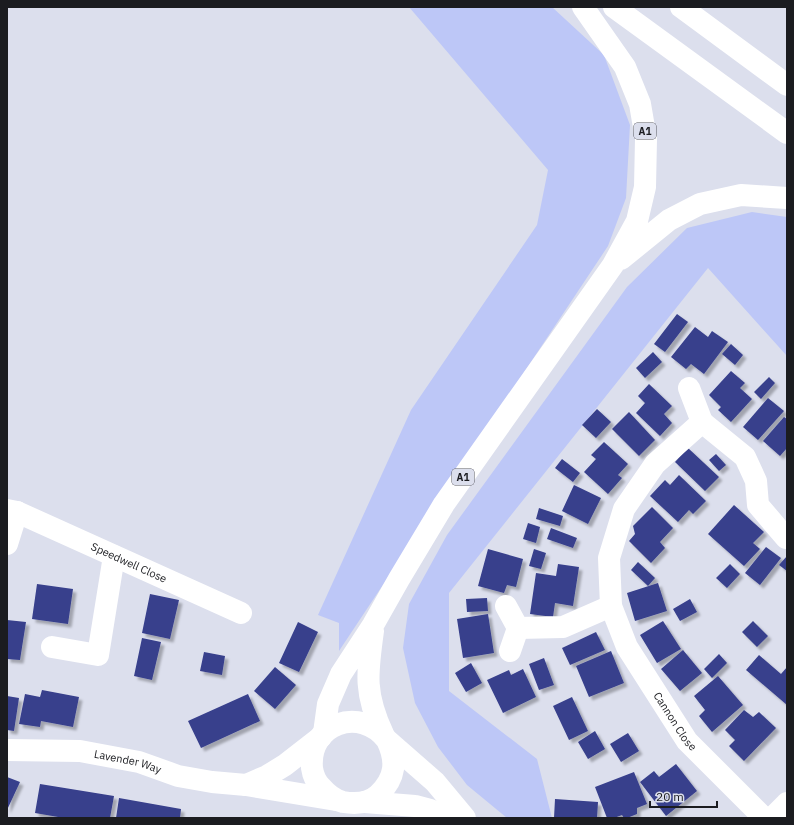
<svg xmlns="http://www.w3.org/2000/svg" width="794" height="825" viewBox="0 0 794 825" font-family="'IBM Plex Sans',sans-serif">
<style>
.green{fill:#bdc7f7}
.building{fill:#373f8c;filter:url(#shadow)}
.lines{fill:none;stroke-linecap:round;stroke-linejoin:round}
.minor{stroke:#fff;stroke-width:22}
.highway{stroke:#fff;stroke-width:22}
.labels{text-anchor:middle;dominant-baseline:central;stroke-width:4;stroke-linejoin:round;paint-order:stroke}
.shield{fill:#dcdfed;stroke:#55565e;stroke-width:1}
.shield-label{font-size:10px;font-weight:bold;fill:#1b1c20}
.street-label{font-size:11px;fill:#1b1c20;stroke:#dcdfed}
</style>
<defs>
<filter id="shadow"><feDropShadow dx="3.5" dy="3.5" stdDeviation="1" flood-color="#0004"/></filter>
</defs>
<rect width="100%" height="100%" fill="#dcdfed"/>
<path class="green" d="M 409,7 L 552,7 L 604,55 L 630,125 L 626,198 L 608,246 L 339,651 L 339,623 L 318,615 L 411,410 L 537,225 L 548,170 Z
M 752,212 L 787,217 L 787,356 L 708,268 L 449,593 L 449,691 L 537,759 L 552,818 L 507,818 L 467,785 L 438,747 L 415,703 L 403,648 L 409,604 L 447,535 L 627,287 L 687,228 Z"/>
<path class="building" d="M 677,314 L 688,322 L 665,352 L 654,344 Z
M 695,327 L 708,337 L 712,331 L 728,342 L 704,374 L 691,364 L 686,369 L 671,357 Z
M 731,344 L 743,355 L 735,365 L 722,354 Z
M 653,352 L 662,362 L 645,378 L 636,368 Z
M 731,371 L 745,383 L 740,388 L 752,399 L 731,422 L 718,410 L 721,407 L 709,395 Z
M 769,377 L 775,383 L 761,399 L 754,392 Z
M 649,384 L 672,406 L 664,414 L 672,423 L 660,436 L 636,413 L 645,403 L 638,396 Z
M 768,398 L 784,411 L 758,440 L 743,427 Z
M 597,409 L 611,422 L 596,438 L 582,425 Z
M 629,412 L 655,440 L 639,456 L 612,429 Z
M 784,417 L 787,419 L 787,448 L 780,456 L 763,441 Z
M 604,442 L 628,464 L 618,475 L 622,478 L 608,494 L 584,472 L 596,459 L 591,455 Z
M 688,448 L 719,477 L 705,491 L 675,462 Z
M 716,454 L 726,465 L 719,471 L 709,460 Z
M 562,459 L 580,473 L 573,482 L 555,468 Z
M 679,475 L 706,501 L 693,514 L 689,510 L 678,522 L 650,496 L 665,480 L 670,485 Z
M 574,485 L 601,498 L 588,524 L 562,511 Z
M 734,505 L 764,532 L 753,543 L 760,549 L 744,566 L 708,534 Z
M 652,507 L 673,528 L 660,542 L 665,548 L 651,563 L 629,541 L 635,534 L 633,526 Z
M 539,508 L 563,516 L 560,526 L 536,519 Z
M 528,523 L 540,527 L 536,543 L 523,539 Z
M 551,528 L 577,538 L 573,548 L 547,539 Z
M 766,547 L 781,558 L 760,585 L 745,573 Z
M 488,549 L 523,559 L 516,587 L 507,585 L 504,593 L 478,586 Z
M 534,549 L 546,553 L 541,569 L 529,566 Z
M 787,556 L 787,571 L 779,565 Z
M 638,562 L 655,578 L 648,586 L 631,570 Z
M 558,564 L 579,567 L 573,606 L 555,603 L 553,617 L 530,614 L 536,573 L 556,576 Z
M 730,564 L 740,574 L 727,588 L 716,578 Z
M 658,583 L 667,611 L 635,621 L 627,593 Z
M 37,584 L 73,589 L 68,624 L 32,619 Z
M 150,594 L 179,600 L 170,639 L 142,633 Z
M 487,598 L 488,611 L 467,612 L 466,599 Z
M 690,599 L 697,612 L 680,621 L 673,609 Z
M 488,614 L 494,653 L 463,658 L 457,619 Z
M 7,620 L 26,622 L 20,660 L 7,659 Z
M 663,621 L 681,649 L 657,663 L 640,635 Z
M 753,621 L 768,636 L 757,647 L 742,632 Z
M 298,622 L 318,632 L 299,672 L 279,663 Z
M 596,632 L 605,650 L 570,665 L 562,648 Z
M 142,638 L 161,642 L 152,680 L 134,676 Z
M 683,650 L 702,673 L 680,691 L 661,669 Z
M 611,651 L 624,683 L 589,697 L 576,666 Z
M 204,652 L 225,656 L 222,675 L 200,671 Z
M 719,654 L 727,663 L 712,678 L 704,669 Z
M 759,655 L 781,674 L 787,667 L 787,705 L 746,670 Z
M 544,658 L 554,685 L 539,690 L 529,664 Z
M 471,663 L 482,683 L 466,692 L 455,673 Z
M 275,667 L 296,685 L 275,709 L 254,691 Z
M 523,669 L 536,697 L 503,713 L 487,680 L 509,670 L 511,675 Z
M 718,676 L 743,705 L 712,732 L 699,716 L 705,710 L 694,696 Z
M 42,690 L 79,697 L 73,727 L 41,721 L 40,727 L 19,724 L 25,694 L 40,697 Z
M 248,694 L 260,721 L 201,748 L 188,721 Z
M 7,696 L 19,698 L 14,731 L 7,730 Z
M 572,697 L 588,731 L 569,740 L 553,706 Z
M 744,710 L 753,717 L 759,712 L 776,728 L 744,761 L 729,746 L 735,740 L 725,730 Z
M 595,731 L 605,749 L 588,759 L 578,742 Z
M 628,733 L 639,751 L 621,762 L 610,744 Z
M 676,764 L 697,791 L 666,816 L 640,782 L 654,771 L 659,777 Z
M 634,772 L 647,804 L 637,808 L 637,814 L 627,818 L 624,818 L 622,815 L 614,818 L 607,818 L 595,787 Z
M 7,777 L 20,782 L 7,810 Z
M 40,784 L 114,796 L 110,818 L 64,818 L 35,813 Z
M 119,798 L 181,809 L 180,818 L 116,818 Z
M 555,799 L 598,802 L 597,818 L 554,818 Z"/>
<g class="lines">
<g class="minor">
<path id="s1" d="M 689,388 L 702,422 L 655,464 L 624,509 L 609,558 L 611,606 L 627,647 L 687,741 L 764,818"/>
<path d="M 702,422 L 745,457 L 756,481 L 758,505 L 786,538"/>
<path id="s2" d="M 7,510 L 17,512 L 241,613"/>
<path d="M 7,544 L 17,512"/>
<path d="M 506,606 L 518,628 L 510,651"/>
<path d="M 518,628 L 563,627 L 611,606"/>
<path d="M 52,647 L 98,655 L 114,556"/>
<path d="M 387,740 C 397,761 396,778 378,795 C 369,803 355,804 343,802 C 334,800 327,794 321,787 C 316,782 313,775 312,768 C 308,724 360,705 387,740 L 435,782 L 465,818"/>
<path id="s3" d="M 7,750 L 80,751 L 139,762 L 178,776 L 212,782 L 246,785 L 336,800"/>
<path d="M 246,785 L 267,776 L 285,765 L 321,737"/>
<path d="M 365,802 L 415,806 L 430,810 L 449,818"/>
<path d="M 772,818 L 787,803"/>
</g>
<path class="highway" d="M 614,7 L 787,133
M 681,7 L 787,85
M 621,259 L 669,220 L 700,204 L 741,195 L 787,198
M 373,631 C 367,674 364,693 383,734
M 324,733 L 328,704 L 341,674 L 373,625 L 399,579 L 444,504 L 613,265 L 637,221 L 645,187 L 646,139 L 640,104 L 625,67 L 583,7"/>
</g>
<g class="labels">
<g class="shield">
<rect x="634" y="123" width="22" height="16" rx="3"/>
<rect x="452" y="469" width="22" height="16" rx="3"/>
</g>
<g class="shield-label">
<text x="645" y="131">A1</text>
<text x="463" y="477">A1</text>
</g>
<g class="street-label">
<text stroke="none"><textPath href="#s2" startOffset="133">Speedwell Close</textPath></text>
<text stroke="none"><textPath href="#s1" startOffset="386">Cannon Close</textPath></text>
<text stroke="none"><textPath href="#s3" startOffset="122">Lavender Way</textPath></text>
</g>
</g>
<rect width="794" height="825" fill="none" stroke="#1b1c20" stroke-width="16"/>
<path d="M650 801v6h67v-6" fill="none" stroke="#1b1c20" stroke-width="2"/>
<text x="656" y="801" font-size="12" fill="#1b1c20" stroke="#dcdfed" stroke-width="3" paint-order="stroke">20 m</text>
</svg>
